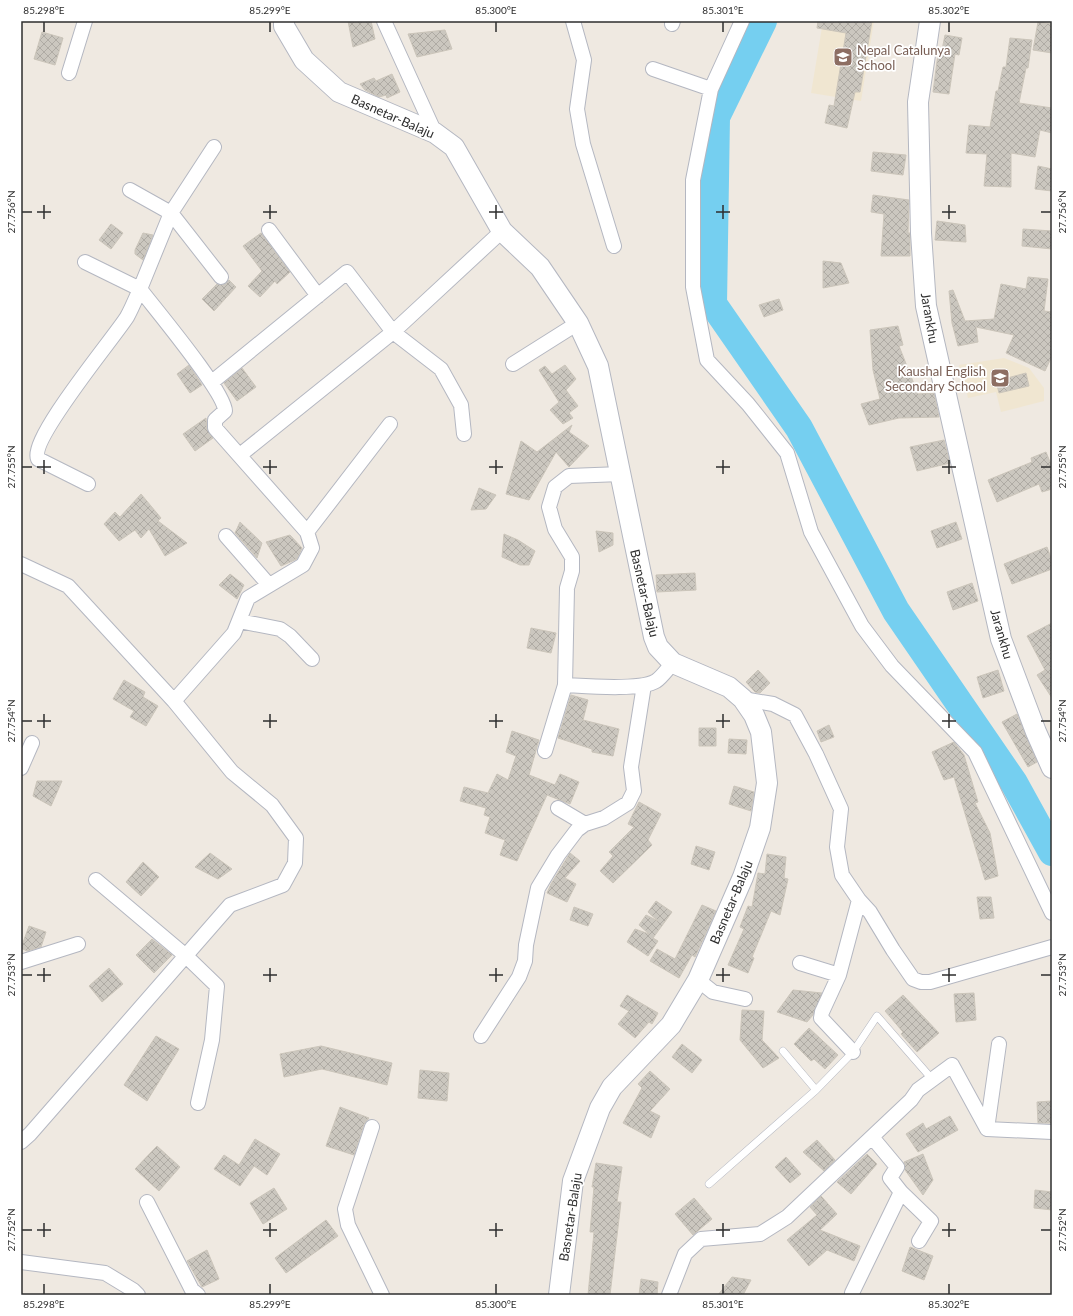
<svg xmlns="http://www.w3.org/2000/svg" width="1073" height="1316" viewBox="0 0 1073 1316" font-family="Lato,sans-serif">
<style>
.education{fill:#f0e6d1}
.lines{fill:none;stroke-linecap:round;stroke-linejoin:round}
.river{stroke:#75cff0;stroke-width:28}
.building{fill:url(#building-cross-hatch);stroke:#cbc5ba}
.lane-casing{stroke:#b4b7c1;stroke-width:8}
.street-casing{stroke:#b4b7c1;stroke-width:16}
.secondary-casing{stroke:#b4b7c1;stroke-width:22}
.lane{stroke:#fff;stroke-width:7}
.street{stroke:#fff;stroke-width:14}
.secondary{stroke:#fff;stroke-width:20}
.ticks{fill:none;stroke:#2e2e2e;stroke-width:1.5}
.labels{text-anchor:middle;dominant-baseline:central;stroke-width:3.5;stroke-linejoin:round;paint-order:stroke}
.education-label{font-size:13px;fill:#785e54;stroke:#fff;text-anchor:start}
.street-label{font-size:13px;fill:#2e2e2e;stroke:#fff}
.neatline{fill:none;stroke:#2e2e2e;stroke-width:1.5}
.ticks-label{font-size:10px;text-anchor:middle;fill:#2e2e2e}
</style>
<defs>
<pattern id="building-cross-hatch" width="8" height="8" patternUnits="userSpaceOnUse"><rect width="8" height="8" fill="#cbc7bf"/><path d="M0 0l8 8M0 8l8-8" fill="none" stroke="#afaba4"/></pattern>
</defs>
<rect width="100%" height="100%" fill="#efe9e1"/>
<path class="education" d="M 823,21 L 874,21 L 861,101 L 811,93 Z
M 1004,358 L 1029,368 L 1044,388 L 1044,401 L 1001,412 L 996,392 L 968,398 L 959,365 Z"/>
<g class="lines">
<path class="river" d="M 763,21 L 716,117 L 713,304 L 799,428 L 896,611 L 1014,783 L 1052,852"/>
</g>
<path class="building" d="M 348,21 L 371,21 L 375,39 L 353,47 Z
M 818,21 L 872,21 L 860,92 L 855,92 L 847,128 L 825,123 L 829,105 L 834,106 L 846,33 L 817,28 Z
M 1038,22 L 1052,24 L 1052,53 L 1033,50 Z
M 445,30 L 452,49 L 417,57 L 408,34 Z
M 42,32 L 63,38 L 55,65 L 34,59 Z
M 945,35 L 962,38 L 959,55 L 955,54 L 949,94 L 933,92 L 938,54 L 941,55 Z
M 1010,38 L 1032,40 L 1028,68 L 1026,68 L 1019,103 L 1052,108 L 1052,133 L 1040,130 L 1035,157 L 1011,153 L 1011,187 L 984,186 L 987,154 L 966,153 L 969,125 L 990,127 L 996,91 L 998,91 L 1003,67 L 1006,67 Z
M 392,74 L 400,92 L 387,98 L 386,95 L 379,97 L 365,90 L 360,84 L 374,78 L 376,81 Z
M 873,152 L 906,155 L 903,175 L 871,171 Z
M 1038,166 L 1052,169 L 1052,191 L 1035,189 Z
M 873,195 L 909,200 L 908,233 L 910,233 L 910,256 L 881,256 L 884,214 L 871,212 Z
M 937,221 L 965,225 L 966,242 L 935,240 Z
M 111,224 L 123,233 L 111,249 L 99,240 Z
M 1023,229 L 1052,231 L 1052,249 L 1022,246 Z
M 143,233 L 153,235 L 143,260 L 135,254 L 135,250 Z
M 261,233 L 290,272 L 277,284 L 275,281 L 260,297 L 248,286 L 262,271 L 243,246 Z
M 823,261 L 841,263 L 849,283 L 823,288 Z
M 1028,277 L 1048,279 L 1044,311 L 1052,312 L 1052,356 L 1045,371 L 1006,353 L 1014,335 L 976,327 L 978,342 L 958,346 L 952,323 L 949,291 L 953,290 L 965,321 L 994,319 L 1001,284 L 1026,289 Z
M 229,280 L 236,287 L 214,311 L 202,299 L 217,284 L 223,285 Z
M 779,299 L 783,310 L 764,317 L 759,305 Z
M 898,326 L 903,345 L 899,346 L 918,394 L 934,393 L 939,417 L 899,418 L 869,425 L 861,404 L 880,399 L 873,370 L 870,330 Z
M 189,365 L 202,385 L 190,393 L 177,374 Z
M 565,365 L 576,379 L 566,390 L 578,406 L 569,413 L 573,418 L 563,424 L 550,410 L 559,402 L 539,370 L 545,366 L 552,374 Z
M 242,368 L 256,387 L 237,401 L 224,383 Z
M 1026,373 L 1029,386 L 999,393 L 996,381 Z
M 206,418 L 207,429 L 213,438 L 195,451 L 183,434 Z
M 572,425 L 569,432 L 589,446 L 569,467 L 556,452 L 529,500 L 506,494 L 521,441 L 537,452 Z
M 944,440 L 950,463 L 917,471 L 910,447 Z
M 1046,452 L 1052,467 L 1052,489 L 1042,492 L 1039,484 L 997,502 L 988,480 L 1032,462 L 1031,458 Z
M 479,488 L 496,495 L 486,509 L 471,510 Z
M 141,494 L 161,518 L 158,521 L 187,543 L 165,556 L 149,529 L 141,538 L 135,530 L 119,541 L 104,524 L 115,512 L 120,517 Z
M 240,522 L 262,543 L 257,558 L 235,533 Z
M 956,522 L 962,539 L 937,548 L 931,531 Z
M 596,531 L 613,533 L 613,545 L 599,552 Z
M 504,534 L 518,540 L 535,551 L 529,565 L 520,565 L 502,557 Z
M 290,535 L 302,548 L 297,559 L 281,566 L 266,542 Z
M 1047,547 L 1052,561 L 1052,569 L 1012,584 L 1004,564 Z
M 695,573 L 696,590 L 657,592 L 656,575 Z
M 230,574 L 244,585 L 237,599 L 219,585 Z
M 972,583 L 978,601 L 953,610 L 947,592 Z
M 1052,623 L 1052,698 L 1037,675 L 1045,670 L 1027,636 Z
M 531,628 L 556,633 L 551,653 L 527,648 Z
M 758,670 L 770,683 L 760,693 L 755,692 L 746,682 Z
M 998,670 L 1004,691 L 983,698 L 977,677 Z
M 124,680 L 145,692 L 143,697 L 158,706 L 146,726 L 130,717 L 134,711 L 113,699 Z
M 571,695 L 588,700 L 583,720 L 619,729 L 613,756 L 592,752 L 592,749 L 558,738 Z
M 1017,714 L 1037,762 L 1028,767 L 1002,722 Z
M 829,725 L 834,737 L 821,742 L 817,731 Z
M 699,728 L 716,728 L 716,746 L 699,746 Z
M 512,731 L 539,740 L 529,775 L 555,785 L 560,774 L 579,782 L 570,804 L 547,795 L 517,861 L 500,855 L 505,840 L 485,833 L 490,817 L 484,815 L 486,808 L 460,801 L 464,787 L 488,793 L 497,774 L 508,780 L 516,756 L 506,752 Z
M 729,739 L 747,740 L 746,754 L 728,753 Z
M 954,742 L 964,755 L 978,802 L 975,803 L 990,833 L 998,876 L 985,880 L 954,777 L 944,780 L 932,752 Z
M 37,781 L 62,781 L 51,806 L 33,796 Z
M 734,786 L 754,792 L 751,811 L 729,804 Z
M 639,802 L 661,814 L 648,840 L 652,845 L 613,883 L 600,871 L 613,856 L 609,852 L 634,827 L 628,824 Z
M 696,846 L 715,852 L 709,870 L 691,864 Z
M 210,853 L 232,869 L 218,879 L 195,867 Z
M 570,853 L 580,861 L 565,878 L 576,884 L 567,902 L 547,893 L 551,884 Z
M 767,854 L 786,857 L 784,878 L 788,879 L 780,915 L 771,911 L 752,957 L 754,958 L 748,973 L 728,965 L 744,929 L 740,927 L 748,906 L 752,907 L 758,873 L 765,874 Z
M 143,862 L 159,877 L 141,896 L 126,882 Z
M 977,897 L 991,897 L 994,918 L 980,919 Z
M 656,901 L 672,912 L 653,938 L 658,941 L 648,956 L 627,942 L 635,929 L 649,934 L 639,925 L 646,915 L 658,921 L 648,912 Z
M 702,905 L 716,911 L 695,957 L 692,955 L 679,978 L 650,961 L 657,949 L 675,959 Z
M 574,907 L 593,914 L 588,926 L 570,920 Z
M 29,926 L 46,932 L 41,947 L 27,951 L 21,948 Z
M 152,939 L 172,955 L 154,973 L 136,955 Z
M 109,968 L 123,984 L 102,1002 L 89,986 Z
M 793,990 L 822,993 L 813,1015 L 807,1022 L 777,1012 Z
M 974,993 L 976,1020 L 956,1022 L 954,994 Z
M 627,995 L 658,1013 L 652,1024 L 649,1022 L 635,1038 L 618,1024 L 629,1011 L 620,1006 Z
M 903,995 L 939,1033 L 917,1052 L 901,1034 L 903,1032 L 885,1011 Z
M 742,1010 L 764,1011 L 762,1040 L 779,1058 L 763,1068 L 740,1040 Z
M 809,1028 L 838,1055 L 825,1069 L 814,1059 L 811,1061 L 794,1044 Z
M 156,1036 L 179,1049 L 147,1101 L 124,1085 Z
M 682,1044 L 702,1060 L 692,1073 L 672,1057 Z
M 321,1046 L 392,1063 L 387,1085 L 322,1069 L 284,1077 L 280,1054 Z
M 420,1070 L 449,1073 L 447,1101 L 418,1098 Z
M 650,1071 L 670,1089 L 650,1111 L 660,1116 L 651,1138 L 623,1123 L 642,1088 L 638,1084 Z
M 1052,1101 L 1052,1123 L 1038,1123 L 1037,1102 Z
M 340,1107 L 369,1118 L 364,1124 L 354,1155 L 326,1146 Z
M 950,1116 L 958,1130 L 918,1152 L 906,1134 L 923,1123 L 926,1129 Z
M 255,1139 L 280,1154 L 267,1175 L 254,1166 L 240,1186 L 214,1169 L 224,1155 L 239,1165 Z
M 817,1140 L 835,1160 L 824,1171 L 803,1152 Z
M 157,1146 L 180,1167 L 159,1191 L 135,1169 Z
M 867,1154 L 877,1164 L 851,1194 L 837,1182 Z
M 923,1154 L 933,1180 L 923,1195 L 905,1170 L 904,1162 Z
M 786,1157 L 801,1174 L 790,1183 L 775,1167 Z
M 596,1163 L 622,1167 L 617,1202 L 621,1202 L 610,1295 L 588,1295 L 594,1232 L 590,1232 L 594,1187 L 592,1187 Z
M 274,1188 L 287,1209 L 263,1224 L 250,1203 Z
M 1035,1190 L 1052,1192 L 1052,1210 L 1034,1208 Z
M 821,1196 L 837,1214 L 820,1230 L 860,1246 L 854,1261 L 827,1250 L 809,1266 L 787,1240 L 817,1215 L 810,1207 Z
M 694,1198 L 712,1219 L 693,1235 L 675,1214 Z
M 326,1220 L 338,1236 L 286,1273 L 275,1258 Z
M 910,1247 L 933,1256 L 924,1280 L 902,1271 Z
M 207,1250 L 219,1279 L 202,1287 L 187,1261 Z
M 732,1277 L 751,1280 L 743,1295 L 718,1295 Z
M 641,1279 L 658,1282 L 657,1295 L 639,1295 Z"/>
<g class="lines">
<defs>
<path id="lane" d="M 783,1051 L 816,1090
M 709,1184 L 816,1090 L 853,1052 L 877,1016 L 932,1079"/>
<path id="street" d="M 384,21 L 435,133
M 573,21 L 584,60 L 577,109 L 583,144 L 614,246
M 742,21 L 711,89 L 693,180 L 693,287 L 707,360 L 748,404 L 787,453 L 811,532 L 862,626 L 892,666 L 975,752 L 1052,913
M 672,24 L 673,21
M 653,69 L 711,89
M 69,73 L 85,21
M 130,190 L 171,213 L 221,277
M 269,230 L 318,296
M 85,262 L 140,289 C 136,298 132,308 127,317 C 113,339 29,439 38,459 L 88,484
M 513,364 L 578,323
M 212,382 L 347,272 L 393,332 L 441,369 L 461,405 L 464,434
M 240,455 L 393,332 L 502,231
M 307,532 L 390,424
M 226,536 L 269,585
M 21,564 L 68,586 L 174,701 L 232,772 L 272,805 L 296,838 L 295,863 L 283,885 L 230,905 L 30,1134 L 21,1142
M 239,621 L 280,629 L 290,636 L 312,659
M 565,685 C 585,686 640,691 656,681 C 662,677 668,668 673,663
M 743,699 L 773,704 L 795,715 L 816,754 L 841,809 L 837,847 L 842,875 L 859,900 L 870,912 L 893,950 L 913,979 L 921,982 L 930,982 L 1052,947
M 174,701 L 234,633 L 248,598 L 303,565 L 312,548 L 307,532 L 215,428 L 215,420 L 225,411 C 225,392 156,310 140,289 L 171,213 L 214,147
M 545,751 L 565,685 L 567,588 L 572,571 L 572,557 L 555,529 L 549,507 L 555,487 L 569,476 L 621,474
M 21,768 L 32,743
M 558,808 L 585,824
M 96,880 L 186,956 L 217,986 L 212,1040 L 198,1103
M 21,962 L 78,944
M 800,963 L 839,975
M 698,980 L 713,992 L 745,999
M 481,1036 L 519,977 L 525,961 L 526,945 L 538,888 L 558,855 L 577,830 L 585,824 L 604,818 L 628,803 L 634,791 L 631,767 L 644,685
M 999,1044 L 987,1129 L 1052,1132
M 853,1052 L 821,1018 L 822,1012 L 839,975 L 859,900
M 372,1127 L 345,1209 L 348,1225 L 382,1295
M 872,1137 L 897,1167 L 890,1178 L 901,1192 L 931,1221 L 919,1241
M 147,1202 L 192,1290 L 198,1295
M 21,1262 L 105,1273 L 133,1290 L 138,1295
M 852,1293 L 901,1192
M 669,1295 L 685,1254 L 701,1239 L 760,1234 L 787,1217 L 911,1100 L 918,1090 L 952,1065 L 987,1129"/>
<path id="secondary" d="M 284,21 L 284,26 L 304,60 L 339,92 L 435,133 L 454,147 L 502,231 L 540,267 L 578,323 L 598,366 L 654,637 L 658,647 L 673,663 L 729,687 L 743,699 L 754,715 L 761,732 L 767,783 L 760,828 L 743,877 L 698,980 L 671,1025 L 612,1087 L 600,1108 L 573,1181 L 559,1295
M 930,21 L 918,102 L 921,233 L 926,306 L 1001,639 L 1036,732 L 1052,768"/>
</defs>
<use href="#lane" class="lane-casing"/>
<use href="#street" class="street-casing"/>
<use href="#secondary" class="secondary-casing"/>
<use href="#lane" class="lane"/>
<use href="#street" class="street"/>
<use href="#secondary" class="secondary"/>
</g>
<path class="ticks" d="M 44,22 L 44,32M 270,22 L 270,32M 496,22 L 496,32M 723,22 L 723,32M 949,22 L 949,32M 44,205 L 44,219M 270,205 L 270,219M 496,205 L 496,219M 723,205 L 723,219M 949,205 L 949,219M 22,212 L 32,212M 37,212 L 51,212M 263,212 L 277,212M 489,212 L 503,212M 716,212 L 730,212M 942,212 L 956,212M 1041,212 L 1051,212M 44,460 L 44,474M 270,460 L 270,474M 496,460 L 496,474M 723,460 L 723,474M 949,460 L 949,474M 22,467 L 32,467M 37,467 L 51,467M 263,467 L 277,467M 489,467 L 503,467M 716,467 L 730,467M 942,467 L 956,467M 1041,467 L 1051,467M 44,714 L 44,728M 270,714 L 270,728M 496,714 L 496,728M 723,714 L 723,728M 949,714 L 949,728M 22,721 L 32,721M 37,721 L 51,721M 263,721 L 277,721M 489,721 L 503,721M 716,721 L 730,721M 942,721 L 956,721M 1041,721 L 1051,721M 44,968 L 44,982M 270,968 L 270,982M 496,968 L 496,982M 723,968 L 723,982M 949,968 L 949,982M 22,975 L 32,975M 37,975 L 51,975M 263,975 L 277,975M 489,975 L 503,975M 716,975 L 730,975M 942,975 L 956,975M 1041,975 L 1051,975M 44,1223 L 44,1237M 270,1223 L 270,1237M 496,1223 L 496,1237M 723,1223 L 723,1237M 949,1223 L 949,1237M 22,1230 L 32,1230M 37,1230 L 51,1230M 263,1230 L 277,1230M 489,1230 L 503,1230M 716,1230 L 730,1230M 942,1230 L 956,1230M 1041,1230 L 1051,1230M 44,1284 L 44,1294M 270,1284 L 270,1294M 496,1284 L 496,1294M 723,1284 L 723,1294M 949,1284 L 949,1294"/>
<defs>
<symbol id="school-square" viewBox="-11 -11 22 22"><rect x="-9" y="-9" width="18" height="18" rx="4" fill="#8d6e63" stroke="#fff"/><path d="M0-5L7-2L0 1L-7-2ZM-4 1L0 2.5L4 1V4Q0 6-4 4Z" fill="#fff"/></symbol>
</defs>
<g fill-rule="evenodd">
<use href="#school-square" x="832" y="46" width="22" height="22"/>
<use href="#school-square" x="989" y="367" width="22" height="22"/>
</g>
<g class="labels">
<g class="education-label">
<text x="857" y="50">Nepal Catalunya<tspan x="857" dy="15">School</tspan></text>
<text x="986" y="371" text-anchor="end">Kaushal English<tspan x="986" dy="15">Secondary School</tspan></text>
</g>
<g class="street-label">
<text transform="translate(393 116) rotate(24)">Basnetar-Balaju</text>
<text transform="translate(930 318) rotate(80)">Jarankhu</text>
<text transform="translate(645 593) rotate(77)">Basnetar-Balaju</text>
<text transform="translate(1002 634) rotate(74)">Jarankhu</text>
<text transform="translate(731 902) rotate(-67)">Basnetar-Balaju</text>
<text transform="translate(570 1217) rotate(-81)">Basnetar-Balaju</text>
</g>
</g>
<rect width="1073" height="1316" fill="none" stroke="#ffffff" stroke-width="44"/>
<rect x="22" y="22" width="1029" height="1272" class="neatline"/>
<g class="ticks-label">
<text x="44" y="14">85.298°E</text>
<text x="270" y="14">85.299°E</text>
<text x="496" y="14">85.300°E</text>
<text x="723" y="14">85.301°E</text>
<text x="949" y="14">85.302°E</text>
<text transform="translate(11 212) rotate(-90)" y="4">27.756°N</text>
<text transform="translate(1062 212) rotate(-90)" y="4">27.756°N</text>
<text transform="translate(11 467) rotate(-90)" y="4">27.755°N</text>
<text transform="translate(1062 467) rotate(-90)" y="4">27.755°N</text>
<text transform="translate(11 721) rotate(-90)" y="4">27.754°N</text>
<text transform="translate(1062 721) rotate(-90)" y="4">27.754°N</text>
<text transform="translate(11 975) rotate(-90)" y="4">27.753°N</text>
<text transform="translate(1062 975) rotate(-90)" y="4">27.753°N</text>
<text transform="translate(11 1230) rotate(-90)" y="4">27.752°N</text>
<text transform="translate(1062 1230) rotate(-90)" y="4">27.752°N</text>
<text x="44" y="1308">85.298°E</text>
<text x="270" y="1308">85.299°E</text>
<text x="496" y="1308">85.300°E</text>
<text x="723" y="1308">85.301°E</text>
<text x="949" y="1308">85.302°E</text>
</g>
</svg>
